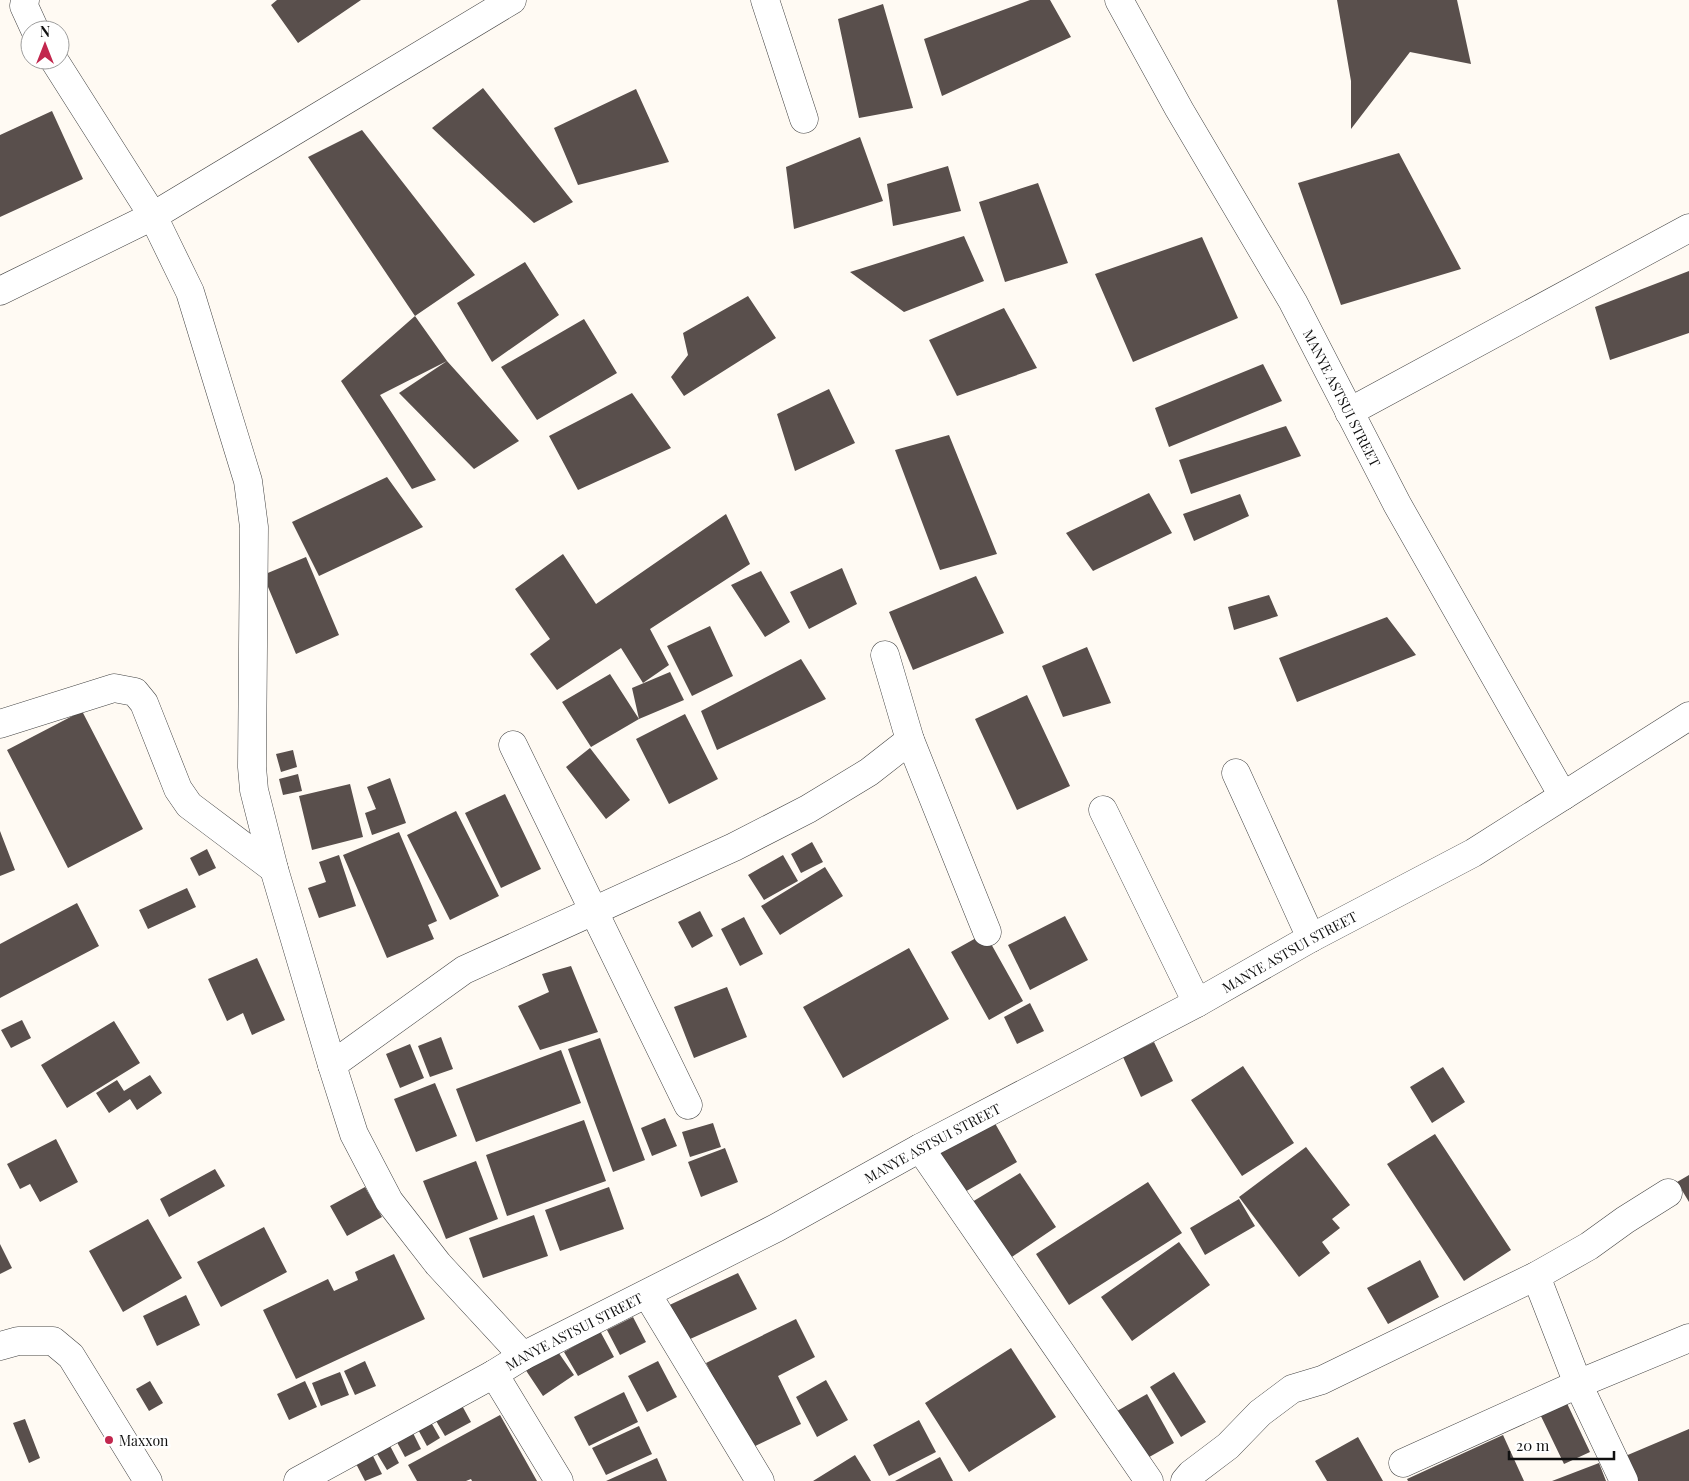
<svg xmlns="http://www.w3.org/2000/svg" width="1689" height="1481" viewBox="0 0 1689 1481" font-family="'Playfair Display',serif">
<style>
.building{fill:#594f4c}
.lines{fill:none;stroke-linecap:round;stroke-linejoin:round}
.minor-casing{stroke:#434343;stroke-width:29}
.minor{stroke:#fff;stroke-width:28}
.poi-dot{fill:#c2264d;stroke:#fff;stroke-width:2}
.labels{text-anchor:middle;dominant-baseline:central;stroke-width:5;stroke-linejoin:round;paint-order:stroke}
.street-label{font-size:14px;fill:#101010;stroke:#fff}
.poi-label{font-size:14px;fill:#101010;stroke:#fff;text-anchor:start}
</style>
<rect width="100%" height="100%" fill="#fffaf3"/>
<path class="building" d="M 277,0 L 361,0 L 298,43 L 271,5 Z
M 1030,0 L 1050,0 L 1071,37 L 942,96 L 924,39 Z
M 1337,0 L 1457,0 L 1471,64 L 1410,52 L 1351,129 L 1351,81 Z
M 883,4 L 913,108 L 859,118 L 838,19 Z
M 483,88 L 573,202 L 534,223 L 432,128 Z
M 636,89 L 669,162 L 578,185 L 554,128 Z
M 52,111 L 83,179 L 0,217 L 0,135 Z
M 362,130 L 475,275 L 415,316 L 308,157 Z
M 860,137 L 883,201 L 794,229 L 786,167 Z
M 1399,153 L 1461,269 L 1341,305 L 1298,183 Z
M 948,166 L 961,211 L 893,226 L 887,184 Z
M 1038,183 L 1068,263 L 1005,282 L 979,202 Z
M 964,236 L 984,281 L 904,312 L 850,272 Z
M 1202,237 L 1238,318 L 1133,362 L 1095,274 Z
M 525,262 L 559,315 L 492,362 L 457,303 Z
M 1689,271 L 1689,333 L 1610,360 L 1595,307 Z
M 748,296 L 776,338 L 684,396 L 671,377 L 688,355 L 683,333 Z
M 1004,308 L 1037,368 L 957,396 L 929,340 Z
M 415,316 L 447,361 L 519,441 L 474,469 L 399,393 L 447,361 L 380,395 L 436,480 L 412,489 L 341,381 Z
M 584,319 L 617,373 L 537,420 L 501,367 Z
M 1263,364 L 1282,401 L 1169,447 L 1155,408 Z
M 829,389 L 855,443 L 795,471 L 777,414 Z
M 632,393 L 671,448 L 578,490 L 549,436 Z
M 1286,426 L 1301,456 L 1191,494 L 1179,460 Z
M 949,435 L 997,554 L 940,570 L 895,450 Z
M 387,477 L 423,527 L 319,576 L 292,522 Z
M 1149,493 L 1172,533 L 1093,571 L 1066,533 Z
M 1240,494 L 1249,516 L 1194,541 L 1183,514 Z
M 726,514 L 750,564 L 650,629 L 669,665 L 643,683 L 621,648 L 557,690 L 530,654 L 550,639 L 515,589 L 563,554 L 596,604 Z
M 306,557 L 339,635 L 296,654 L 263,575 Z
M 842,568 L 857,604 L 809,629 L 790,592 Z
M 761,571 L 790,622 L 765,637 L 731,585 Z
M 976,576 L 1004,633 L 913,670 L 889,612 Z
M 1269,595 L 1278,616 L 1234,630 L 1228,607 Z
M 1387,617 L 1416,655 L 1297,702 L 1279,658 Z
M 710,626 L 733,676 L 692,696 L 667,646 Z
M 1087,647 L 1111,703 L 1063,717 L 1042,666 Z
M 801,659 L 826,699 L 717,750 L 701,711 Z
M 670,672 L 684,700 L 639,719 L 591,747 L 562,702 L 610,674 L 639,719 L 632,688 Z
M 1027,695 L 1070,786 L 1017,810 L 975,719 Z
M 82,711 L 143,829 L 68,868 L 7,750 Z
M 685,714 L 718,779 L 669,804 L 636,739 Z
M 590,748 L 630,800 L 606,819 L 566,767 Z
M 293,750 L 297,767 L 281,772 L 276,754 Z
M 298,774 L 302,791 L 283,795 L 279,779 Z
M 390,778 L 406,823 L 372,835 L 365,813 L 376,809 L 367,787 Z
M 350,784 L 363,837 L 312,850 L 299,796 Z
M 505,794 L 541,869 L 501,888 L 465,813 Z
M 456,811 L 499,896 L 450,920 L 407,835 Z
M 0,831 L 15,870 L 0,876 Z
M 399,832 L 437,921 L 428,925 L 434,939 L 387,958 L 343,855 Z
M 812,842 L 823,862 L 801,873 L 791,854 Z
M 207,849 L 216,868 L 199,876 L 190,858 Z
M 339,855 L 356,906 L 319,918 L 308,888 L 326,882 L 319,862 Z
M 783,855 L 798,881 L 764,900 L 748,875 Z
M 825,867 L 843,896 L 780,935 L 761,906 Z
M 187,888 L 196,907 L 148,929 L 139,910 Z
M 77,903 L 99,946 L 0,998 L 0,944 Z
M 700,911 L 713,936 L 692,948 L 678,922 Z
M 1065,916 L 1088,960 L 1030,990 L 1008,945 Z
M 744,917 L 763,954 L 740,966 L 721,929 Z
M 985,933 L 1023,1001 L 989,1020 L 951,952 Z
M 909,948 L 949,1019 L 843,1078 L 803,1007 Z
M 257,958 L 285,1020 L 252,1035 L 243,1013 L 227,1021 L 208,979 Z
M 571,966 L 598,1032 L 540,1050 L 518,1006 L 549,992 L 542,974 Z
M 727,987 L 747,1037 L 694,1058 L 674,1007 Z
M 1030,1003 L 1044,1031 L 1017,1044 L 1004,1017 Z
M 22,1020 L 31,1038 L 11,1048 L 1,1030 Z
M 114,1021 L 140,1063 L 67,1108 L 41,1065 Z
M 441,1037 L 453,1069 L 430,1077 L 418,1046 Z
M 600,1038 L 645,1160 L 613,1172 L 568,1049 Z
M 1154,1042 L 1173,1081 L 1141,1097 L 1123,1057 Z
M 410,1044 L 424,1078 L 400,1088 L 386,1054 Z
M 561,1050 L 581,1103 L 476,1142 L 456,1089 Z
M 1243,1066 L 1294,1143 L 1242,1176 L 1191,1100 Z
M 1443,1067 L 1465,1102 L 1432,1123 L 1410,1087 Z
M 150,1075 L 162,1093 L 137,1110 L 130,1099 L 109,1113 L 96,1093 L 117,1080 L 124,1091 Z
M 435,1083 L 457,1136 L 416,1152 L 394,1099 Z
M 665,1118 L 677,1146 L 652,1156 L 641,1128 Z
M 992,1118 L 1017,1162 L 963,1193 L 938,1150 Z
M 584,1120 L 606,1181 L 507,1216 L 486,1155 Z
M 713,1123 L 721,1147 L 690,1157 L 682,1132 Z
M 1435,1134 L 1511,1250 L 1464,1281 L 1387,1164 Z
M 56,1139 L 78,1182 L 40,1202 L 30,1184 L 20,1189 L 7,1164 Z
M 1306,1147 L 1350,1205 L 1332,1219 L 1340,1228 L 1322,1242 L 1330,1253 L 1299,1277 L 1239,1197 Z
M 725,1148 L 738,1182 L 701,1197 L 688,1162 Z
M 476,1161 L 498,1219 L 446,1239 L 423,1181 Z
M 215,1169 L 225,1186 L 169,1217 L 160,1199 Z
M 1020,1173 L 1056,1227 L 1009,1259 L 972,1202 Z
M 1689,1175 L 1689,1202 L 1677,1182 Z
M 1148,1182 L 1182,1233 L 1069,1305 L 1036,1254 Z
M 365,1187 L 382,1217 L 347,1236 L 330,1206 Z
M 609,1187 L 624,1229 L 560,1251 L 545,1210 Z
M 1239,1199 L 1255,1226 L 1205,1255 L 1190,1228 Z
M 534,1215 L 548,1256 L 483,1278 L 469,1238 Z
M 148,1219 L 182,1278 L 123,1312 L 89,1251 Z
M 264,1227 L 287,1272 L 221,1307 L 197,1262 Z
M 1179,1242 L 1210,1285 L 1132,1341 L 1101,1297 Z
M 0,1244 L 12,1268 L 0,1274 Z
M 394,1254 L 425,1319 L 296,1379 L 263,1310 L 328,1279 L 334,1291 L 358,1280 L 355,1272 Z
M 1420,1260 L 1439,1297 L 1388,1324 L 1367,1288 Z
M 738,1273 L 757,1309 L 679,1344 L 663,1308 Z
M 186,1295 L 200,1325 L 157,1346 L 143,1316 Z
M 633,1317 L 646,1342 L 620,1355 L 607,1330 Z
M 796,1319 L 815,1357 L 778,1376 L 801,1424 L 749,1449 L 706,1363 Z
M 600,1331 L 614,1357 L 578,1376 L 564,1352 Z
M 1011,1348 L 1056,1417 L 969,1472 L 925,1403 Z
M 556,1349 L 574,1375 L 543,1396 L 525,1369 Z
M 365,1361 L 376,1386 L 355,1395 L 344,1371 Z
M 658,1361 L 677,1397 L 647,1412 L 628,1376 Z
M 340,1372 L 349,1395 L 321,1406 L 312,1383 Z
M 1174,1372 L 1206,1422 L 1181,1437 L 1150,1387 Z
M 826,1380 L 848,1420 L 817,1437 L 796,1397 Z
M 150,1381 L 163,1403 L 149,1411 L 136,1389 Z
M 305,1381 L 317,1407 L 289,1420 L 277,1394 Z
M 624,1392 L 638,1422 L 589,1446 L 574,1417 Z
M 1147,1394 L 1174,1443 L 1144,1460 L 1117,1411 Z
M 1564,1397 L 1590,1452 L 1564,1464 L 1538,1410 Z
M 459,1400 L 471,1422 L 445,1436 L 432,1414 Z
M 500,1415 L 537,1481 L 472,1481 L 471,1479 L 466,1481 L 417,1481 L 408,1465 Z
M 428,1417 L 440,1438 L 427,1446 L 415,1424 Z
M 25,1419 L 40,1458 L 29,1463 L 13,1423 Z
M 919,1420 L 936,1452 L 889,1476 L 873,1445 Z
M 409,1425 L 421,1449 L 405,1457 L 392,1433 Z
M 639,1426 L 652,1454 L 606,1475 L 592,1448 Z
M 1689,1429 L 1689,1481 L 1633,1481 L 1623,1457 Z
M 1503,1435 L 1524,1481 L 1408,1481 L 1407,1479 Z
M 1358,1437 L 1383,1481 L 1327,1481 L 1315,1461 Z
M 387,1440 L 399,1463 L 387,1470 L 373,1447 Z
M 369,1448 L 382,1474 L 365,1481 L 352,1456 Z
M 855,1455 L 871,1481 L 813,1481 Z
M 940,1457 L 953,1481 L 895,1481 Z
M 657,1458 L 667,1481 L 606,1481 Z
M 1599,1463 L 1606,1481 L 1552,1481 Z"/>
<g class="lines">
<defs>
<g id="minor">
<path d="M 25,0 L 24,6 L 35,30"/>
<path d="M 765,0 L 804,119"/>
<path d="M 54,60 L 153,216 L 190,292 L 248,481 L 254,527 L 252,767 L 254,790 L 274,869 L 332,1065 L 354,1134 L 389,1201 L 438,1264 L 523,1356"/>
<path d="M 0,291 L 153,216 L 512,0"/>
<path d="M 1349,412 L 1689,228"/>
<path d="M 0,724 L 114,688 L 135,692 L 144,703 L 178,789 L 189,805 L 274,869"/>
<path d="M 910,740 L 987,932"/>
<path d="M 513,745 L 688,1105"/>
<path d="M 1236,773 L 1311,938"/>
<path d="M 1563,796 L 1689,716"/>
<path d="M 1103,810 L 1197,1003"/>
<path d="M 332,1065 L 464,970 L 734,847 L 808,809 L 869,772 L 910,740 L 885,655"/>
<path d="M 920,1148 L 1149,1481"/>
<path d="M 1536,1276 L 1578,1384 L 1624,1481"/>
<path d="M 647,1294 L 760,1481"/>
<path d="M 0,1346 L 18,1341 L 53,1341 L 71,1356 L 148,1481"/>
<path d="M 494,1374 L 559,1481"/>
<path d="M 1403,1463 L 1578,1384 L 1689,1338"/>
<path id="s1" d="M 298,1481 L 494,1374 L 523,1356 L 776,1228 L 920,1148 L 1197,1003 L 1311,938 L 1473,853 L 1563,796 L 1397,504 L 1293,302 L 1179,109 L 1119,0"/>
<path d="M 1185,1481 L 1191,1474 L 1228,1446 L 1260,1413 L 1292,1389 L 1322,1380 L 1536,1276 L 1589,1246 L 1625,1220 L 1668,1193"/>
</g>
</defs>
<use href="#minor" class="minor-casing"/>
<use href="#minor" class="minor"/>
</g>
<circle class="poi-dot" cx="109" cy="1440" r="5"/>
<g class="labels">
<g class="street-label">
<text transform="translate(1342 398) rotate(63)">MANYE ASTSUI STREET</text>
<text stroke="none"><textPath href="#s1" startOffset="1124">MANYE ASTSUI STREET</textPath></text>
<text stroke="none"><textPath href="#s1" startOffset="719">MANYE ASTSUI STREET</textPath></text>
<text stroke="none"><textPath href="#s1" startOffset="314">MANYE ASTSUI STREET</textPath></text>
</g>
<g class="poi-label">
<text x="119" y="1440">Maxxon</text>
</g>
</g>
<g transform="translate(45 45)"><circle r="24" fill="#ffffff" stroke="#9f9f9f"/>
<path d="M0-4L9 19L0 12L-9 19Z" fill="#c2264d"/>
<text y="-8" font-size="14" font-weight="bold" text-anchor="middle" fill="#101010">N</text>
</g>
<path d="M1509 1451v8h105v-8" fill="none" stroke="#101010" stroke-width="2.5"/>
<text x="1516" y="1451" font-size="15" fill="#101010" stroke="#ffffff" stroke-width="4" paint-order="stroke">20 m</text>
</svg>
